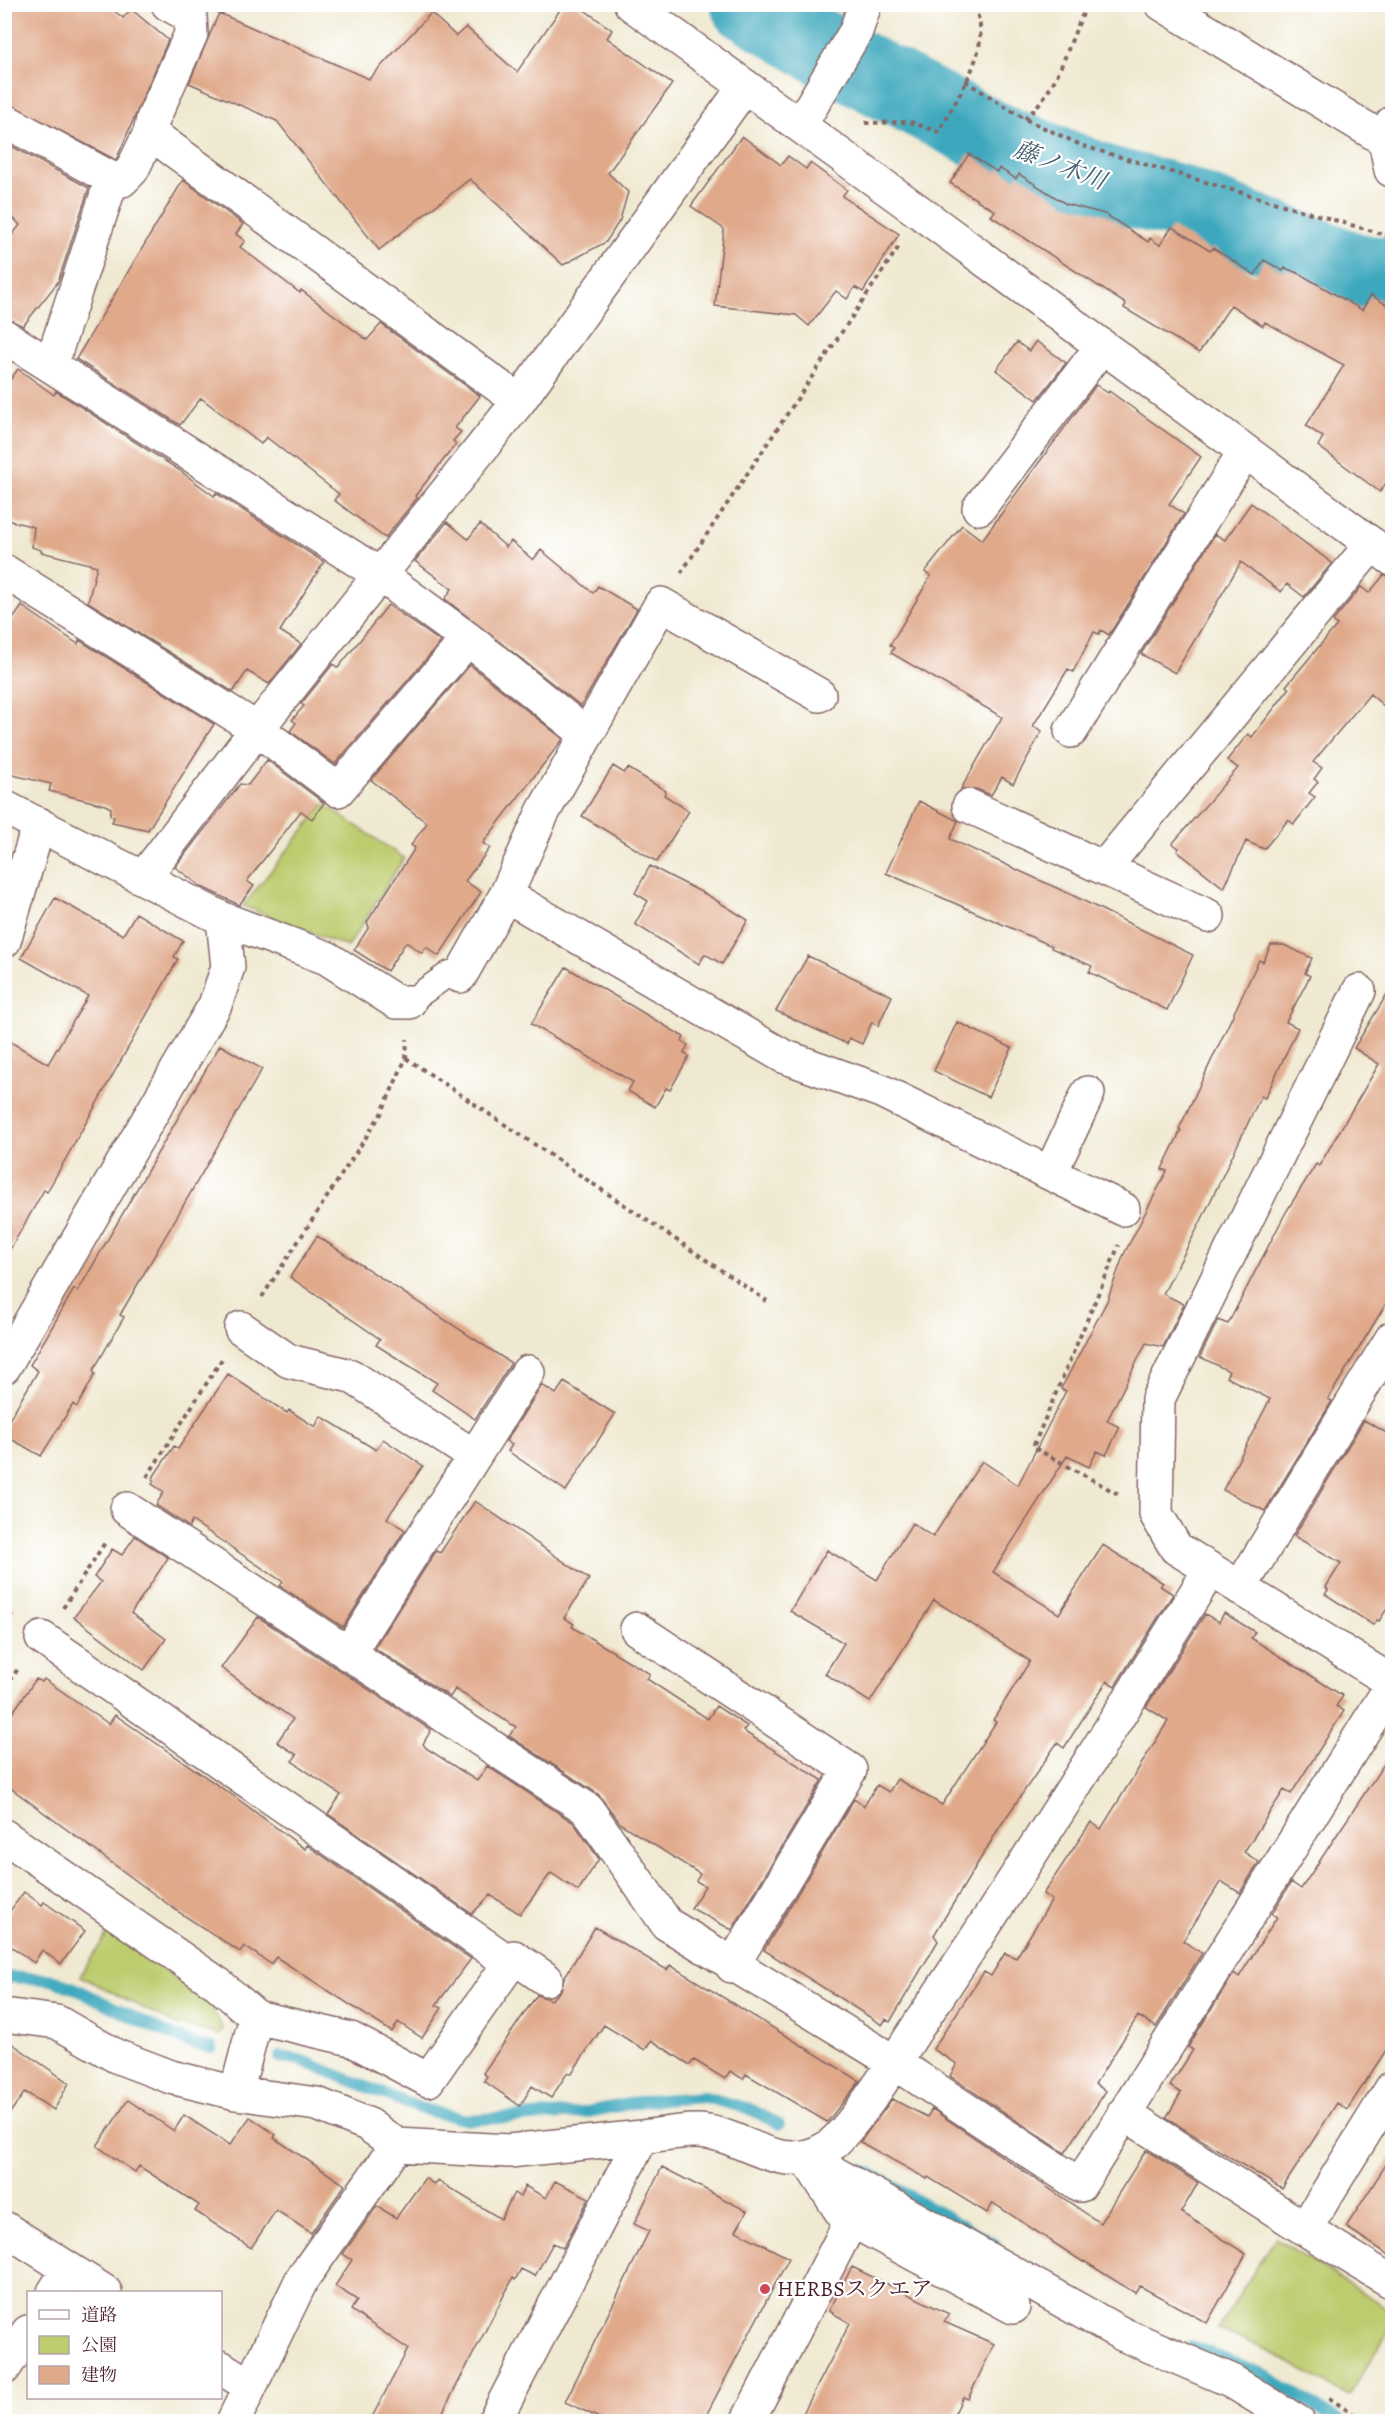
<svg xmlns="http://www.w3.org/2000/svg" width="1397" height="2426" viewBox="0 0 1397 2426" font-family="Alegreya,'Noto Serif JP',serif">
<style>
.green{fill:#bdcc6e;stroke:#84764c;stroke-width:1.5}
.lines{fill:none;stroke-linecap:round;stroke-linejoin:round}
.stream{stroke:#3da8bd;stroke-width:12}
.river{stroke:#3da8bd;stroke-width:75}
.building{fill:#e0a98a}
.lane-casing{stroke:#846665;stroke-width:27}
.street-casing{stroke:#846665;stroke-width:36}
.path{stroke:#846665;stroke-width:4;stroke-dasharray:4.5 4.5;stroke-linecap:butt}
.lane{stroke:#fff;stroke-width:24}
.street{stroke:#fff;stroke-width:33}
.poi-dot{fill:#d1495b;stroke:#fff;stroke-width:2}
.labels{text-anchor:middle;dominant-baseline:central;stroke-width:4.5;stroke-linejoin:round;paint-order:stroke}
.poi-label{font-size:22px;fill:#4a1f2b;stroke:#fff;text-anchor:start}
.water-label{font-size:24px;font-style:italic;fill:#445d6d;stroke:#fff}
</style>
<rect width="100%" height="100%" fill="#fff"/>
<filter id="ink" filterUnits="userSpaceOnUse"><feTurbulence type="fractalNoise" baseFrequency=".0167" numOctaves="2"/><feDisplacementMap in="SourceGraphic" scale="12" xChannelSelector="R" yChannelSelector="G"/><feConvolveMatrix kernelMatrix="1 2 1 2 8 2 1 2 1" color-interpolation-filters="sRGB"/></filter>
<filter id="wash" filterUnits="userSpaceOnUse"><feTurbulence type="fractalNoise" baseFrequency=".008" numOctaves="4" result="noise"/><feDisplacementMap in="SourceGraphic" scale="24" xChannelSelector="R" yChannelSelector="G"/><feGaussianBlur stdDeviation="1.35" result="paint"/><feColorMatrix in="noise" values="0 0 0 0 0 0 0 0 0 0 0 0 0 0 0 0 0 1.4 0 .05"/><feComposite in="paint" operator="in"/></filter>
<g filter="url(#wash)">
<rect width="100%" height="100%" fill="#f0e9d1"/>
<path class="green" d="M 324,804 L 404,858 L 348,947 L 243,906 Z
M 109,1931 L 208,2001 L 223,2028 L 220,2035 L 175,2024 L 80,1976 Z
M 1275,2238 L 1392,2311 L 1392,2326 L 1348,2396 L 1271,2352 L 1218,2329 Z"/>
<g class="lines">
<path class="stream" d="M 4,1977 L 48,1979 L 74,1988 L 155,2028 L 196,2045 L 212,2048
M 280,2057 L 300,2060 L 419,2108 L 467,2120 L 582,2113 L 644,2101 L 705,2097 L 750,2109 L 779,2124
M 862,2169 L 995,2244
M 1191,2346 L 1261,2373 L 1341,2422"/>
<path class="river" d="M 748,4 L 841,59 L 990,137 L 1108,184 L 1176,201 L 1354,270 L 1392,276"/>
</g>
<g id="blocks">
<path class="building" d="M 4,4 L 106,4 L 123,18 L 131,9 L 168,40 L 116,160 L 4,101 Z
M 564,4 L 576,4 L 612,30 L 607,38 L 672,84 L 608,173 L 628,192 L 620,220 L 606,242 L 563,265 L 470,179 L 379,250 L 277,121 L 189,83 L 219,13 L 369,79 L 431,13 L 456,36 L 466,27 L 517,72 Z
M 742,136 L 781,165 L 788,156 L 806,169 L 810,163 L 847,190 L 842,196 L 899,234 L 863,292 L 855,287 L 847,299 L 836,291 L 809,326 L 796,315 L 715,306 L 724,229 L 691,206 Z
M 4,142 L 89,188 L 58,282 L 23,326 L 4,317 L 4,245 L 20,225 L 4,208 Z
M 969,154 L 997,172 L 999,168 L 1016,179 L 1019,174 L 1066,204 L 1105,214 L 1148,242 L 1150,238 L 1160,245 L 1172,227 L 1210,251 L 1213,248 L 1255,275 L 1264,260 L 1283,271 L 1285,268 L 1300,274 L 1362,310 L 1371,295 L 1392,308 L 1392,474 L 1380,492 L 1318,446 L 1323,437 L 1306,426 L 1344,365 L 1265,322 L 1263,326 L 1231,305 L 1199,353 L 1124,308 L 1126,304 L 991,216 L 995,211 L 950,183 Z
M 183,180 L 243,224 L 236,234 L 245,241 L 240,247 L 300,293 L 301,290 L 367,340 L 381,324 L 480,396 L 455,428 L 461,432 L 453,441 L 456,444 L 415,496 L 417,498 L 385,538 L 334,500 L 339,494 L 266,437 L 261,444 L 201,398 L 180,425 L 76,359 Z
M 1036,341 L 1066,363 L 1037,400 L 996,370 L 1017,342 L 1029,351 Z
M 18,369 L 54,395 L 56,391 L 179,470 L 214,496 L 216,493 L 324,562 L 280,631 L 301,644 L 269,684 L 247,671 L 233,692 L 88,602 L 97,566 L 41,552 L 41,550 L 32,547 L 34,527 L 4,519 L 4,388 Z
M 1096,385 L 1108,393 L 1109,391 L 1201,457 L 1169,504 L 1184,514 L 1109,635 L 1101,630 L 1099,634 L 1094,632 L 1073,672 L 1068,669 L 1033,726 L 1042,731 L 1013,784 L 1002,777 L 991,795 L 976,789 L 961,789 L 1002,717 L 891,653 L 894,648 L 890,645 L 931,576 L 925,572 L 962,525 L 982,540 Z
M 1251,503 L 1332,563 L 1304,597 L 1287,584 L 1281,592 L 1241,562 L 1175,673 L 1141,654 L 1215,534 L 1225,540 Z
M 447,522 L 468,539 L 480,524 L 506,547 L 511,541 L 533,560 L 541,550 L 593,593 L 598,586 L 637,609 L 581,706 L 445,599 L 452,589 L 415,561 Z
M 1384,575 L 1392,577 L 1392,713 L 1370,694 L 1313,762 L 1322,768 L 1314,779 L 1318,782 L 1309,793 L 1315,797 L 1294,824 L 1288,820 L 1264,849 L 1246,841 L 1224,888 L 1177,851 L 1179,848 L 1172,844 L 1238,768 L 1227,760 L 1248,734 L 1252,737 L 1289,689 L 1286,686 L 1337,625 L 1333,621 L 1361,587 L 1369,593 Z
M 388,605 L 441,642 L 335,764 L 290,731 L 296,723 L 292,720 L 304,706 L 301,704 L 333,664 L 338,668 Z
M 22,606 L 78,644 L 79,640 L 214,724 L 148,830 L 112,822 L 114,817 L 110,815 L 111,808 L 105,805 L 49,791 L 51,784 L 4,773 L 4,632 Z
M 470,665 L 563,739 L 483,843 L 490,848 L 465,881 L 481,892 L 439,956 L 426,947 L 422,953 L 406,942 L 387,971 L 354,950 L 369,927 L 367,922 L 415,848 L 411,845 L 427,823 L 371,780 Z
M 267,760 L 324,803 L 312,819 L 301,811 L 247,881 L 254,886 L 239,905 L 202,887 L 175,867 L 240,784 L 248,785 Z
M 613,766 L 624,773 L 628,768 L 666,791 L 664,795 L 689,811 L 657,862 L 582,816 Z
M 919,801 L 958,821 L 950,839 L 1072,895 L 1193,955 L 1167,1010 L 1089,972 L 1092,966 L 1051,948 L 1052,946 L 886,873 Z
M 650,866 L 709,896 L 748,920 L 722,964 L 705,954 L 699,964 L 635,924 L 648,901 L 635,893 Z
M 55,898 L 123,935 L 136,913 L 183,941 L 174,957 L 178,959 L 47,1192 L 44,1190 L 4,1260 L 4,1038 L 48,1064 L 88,996 L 21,958 Z
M 1271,945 L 1284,945 L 1312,958 L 1305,973 L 1310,976 L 1286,1022 L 1298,1028 L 1265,1098 L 1261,1096 L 1200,1223 L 1163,1294 L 1184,1304 L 1163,1347 L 1146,1343 L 1107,1421 L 1120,1427 L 1106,1455 L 1097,1451 L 1089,1467 L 1067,1456 L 993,1572 L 1059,1614 L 1103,1545 L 1163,1583 L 1160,1586 L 1173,1594 L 1115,1686 L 1107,1681 L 1064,1748 L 1057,1743 L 1001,1825 L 934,1935 L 938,1941 L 890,2022 L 886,2019 L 882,2025 L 764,1950 L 854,1799 L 864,1806 L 877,1785 L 889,1792 L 897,1779 L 942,1805 L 996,1722 L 993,1720 L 1030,1661 L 934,1600 L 870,1702 L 825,1674 L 844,1643 L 790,1611 L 827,1550 L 877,1580 L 912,1523 L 933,1537 L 982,1461 L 1018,1485 L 1066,1391 L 1061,1389 L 1107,1301 L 1124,1254 L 1167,1171 L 1162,1169 L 1181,1130 L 1179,1129 L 1259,960 L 1263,962 Z
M 808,956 L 892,996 L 878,1026 L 872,1022 L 862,1044 L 849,1038 L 847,1044 L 776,1011 Z
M 566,967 L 684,1037 L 682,1041 L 688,1045 L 684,1053 L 689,1056 L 670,1090 L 666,1088 L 655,1107 L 628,1091 L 633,1082 L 531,1024 Z
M 1392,986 L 1392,1294 L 1328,1399 L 1332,1401 L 1265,1511 L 1223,1490 L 1270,1399 L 1226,1377 L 1229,1371 L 1200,1357 L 1218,1320 L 1228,1324 L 1286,1212 L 1316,1164 L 1319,1166 L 1379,1064 L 1354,1048 Z
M 957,1022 L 1012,1048 L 988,1097 L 934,1071 Z
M 220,1045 L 262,1069 L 120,1315 L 124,1317 L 93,1371 L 95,1374 L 77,1407 L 73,1404 L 41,1456 L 4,1435 L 4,1428 L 38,1371 L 30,1365 L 74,1289 L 78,1291 Z
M 317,1236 L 511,1363 L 475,1419 L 432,1390 L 437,1383 L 376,1345 L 380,1339 L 290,1277 Z
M 228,1374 L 287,1413 L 289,1410 L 315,1427 L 321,1416 L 376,1450 L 383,1439 L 423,1466 L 387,1518 L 405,1530 L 343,1627 L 280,1586 L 283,1582 L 192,1521 L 189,1527 L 156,1505 L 164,1492 L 152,1484 L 154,1481 L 152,1479 L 174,1446 L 178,1449 Z
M 564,1382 L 615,1414 L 566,1491 L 508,1451 L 512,1445 L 506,1441 L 542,1385 L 556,1394 Z
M 1364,1420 L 1392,1436 L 1392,1601 L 1379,1621 L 1377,1620 L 1373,1625 L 1325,1594 L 1328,1590 L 1326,1587 L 1341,1563 L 1294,1536 Z
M 475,1501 L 589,1579 L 564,1618 L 574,1624 L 572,1627 L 650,1674 L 647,1679 L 708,1719 L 716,1706 L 747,1726 L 743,1731 L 822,1780 L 732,1930 L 691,1908 L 705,1886 L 696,1881 L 700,1874 L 621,1824 L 598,1794 L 509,1736 L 516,1727 L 455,1689 L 450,1697 L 374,1648 L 436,1551 L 440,1553 Z
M 135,1536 L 168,1558 L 131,1613 L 166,1639 L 144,1670 L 74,1617 L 101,1582 L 94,1577 L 112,1549 L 122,1555 Z
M 1224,1613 L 1255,1632 L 1251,1638 L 1343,1696 L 1336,1706 L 1344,1711 L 1291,1794 L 1284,1790 L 1244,1852 L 1259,1862 L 1240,1893 L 1221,1881 L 1183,1941 L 1202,1953 L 1156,2027 L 1138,2016 L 1095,2084 L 1106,2091 L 1065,2153 L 950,2076 L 957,2064 L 933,2049 L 984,1972 L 991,1976 L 1005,1953 L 1016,1958 L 1052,1900 L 1043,1894 L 1091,1822 L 1101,1829 L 1168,1721 L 1146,1707 L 1205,1614 L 1219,1622 Z
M 258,1617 L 431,1730 L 423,1744 L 426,1748 L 477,1781 L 487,1766 L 574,1823 L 599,1859 L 578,1891 L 551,1873 L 520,1914 L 490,1895 L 472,1914 L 328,1814 L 341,1795 L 292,1761 L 297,1755 L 277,1742 L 293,1719 L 221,1668 Z
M 36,1679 L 42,1682 L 44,1679 L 109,1724 L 115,1715 L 235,1797 L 305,1849 L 307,1845 L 471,1959 L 436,2005 L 442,2008 L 422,2038 L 398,2022 L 392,2032 L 276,1957 L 271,1964 L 244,1946 L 240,1952 L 177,1911 L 4,1783 L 4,1725 Z
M 1392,1752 L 1392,2041 L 1347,2110 L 1337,2103 L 1282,2189 L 1166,2118 L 1181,2093 L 1170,2086 L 1193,2050 L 1188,2047 L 1234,1973 L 1239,1977 L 1277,1917 L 1272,1914 L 1291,1882 L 1301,1889 Z
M 24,1892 L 42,1905 L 44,1902 L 85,1931 L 61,1964 L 42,1950 L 34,1963 L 4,1941 L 4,1919 Z
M 595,1927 L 667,1970 L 670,1965 L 860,2081 L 827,2122 L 746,2074 L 743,2079 L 730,2071 L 725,2079 L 694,2060 L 690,2065 L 651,2040 L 645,2050 L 604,2025 L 571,2074 L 568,2072 L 551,2098 L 532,2086 L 520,2106 L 484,2081 L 487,2076 L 483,2073 L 537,1995 L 551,2000 L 561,1990 L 564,1978 Z
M 4,2038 L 69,2083 L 54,2110 L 25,2092 L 4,2121 Z
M 892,2099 L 927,2117 L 932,2109 L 1100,2223 L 1146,2150 L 1198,2183 L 1181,2212 L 1246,2254 L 1207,2323 L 1140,2286 L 1135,2293 L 1084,2261 L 1083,2262 L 993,2203 L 987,2213 L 928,2177 L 927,2179 L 860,2142 Z
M 128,2100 L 174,2131 L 184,2115 L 230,2145 L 250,2117 L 276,2135 L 274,2138 L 345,2185 L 311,2233 L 276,2210 L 251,2248 L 195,2211 L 199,2205 L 139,2166 L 135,2172 L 97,2146 Z
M 1392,2155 L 1392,2257 L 1346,2227 Z
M 662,2167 L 747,2211 L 736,2231 L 789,2258 L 703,2421 L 606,2421 L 565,2402 L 649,2231 L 634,2224 Z
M 425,2178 L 435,2185 L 438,2181 L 501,2219 L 514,2193 L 520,2197 L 525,2186 L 546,2198 L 555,2181 L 589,2198 L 563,2248 L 553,2243 L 535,2276 L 521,2269 L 515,2280 L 513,2278 L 438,2421 L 370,2421 L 408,2349 L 351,2310 L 357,2300 L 335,2286 L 352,2260 L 343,2254 L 377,2206 L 396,2218 Z
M 852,2267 L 949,2314 L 944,2322 L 994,2344 L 968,2399 L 963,2397 L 951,2421 L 799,2421 L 850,2323 L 829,2311 Z"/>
</g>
</g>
<g filter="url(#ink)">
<use href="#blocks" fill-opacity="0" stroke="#846665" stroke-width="1.5"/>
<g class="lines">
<defs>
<path id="lane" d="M 409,1002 L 450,973 L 460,976"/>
<path id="street" d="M 168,4 L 190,16 L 191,34 L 153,119 L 150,133 L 519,401
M 631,4 L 921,213 L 1392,559
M 1162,4 L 1385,140
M 4,120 L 112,179
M 800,125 L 856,31 L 865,4
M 1391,170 L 1385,140 L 1392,123
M 4,336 L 379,574 L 468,639 L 587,735
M 51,365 L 112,179 L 122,180 L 132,170 L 150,133
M 979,508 L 1102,346
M 4,571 L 257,729 L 338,790 L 468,639
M 1071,731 L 1245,451
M 969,806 L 1208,916
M 4,807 L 223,919 L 228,967 L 215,1005 L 4,1367
M 1104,868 L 1372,544
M 144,877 L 257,729 L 519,401 L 745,86
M 506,895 L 783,1056 L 881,1091 L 1123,1209
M 223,919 L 327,958 L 396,1002 L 409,1002
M 4,941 L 39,824
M 460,976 L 506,895 L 543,812 L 661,604 L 819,695
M 1359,991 L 1158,1399 L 1156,1514 L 1176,1548 L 1392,1682
M 1051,1172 L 1088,1093
M 241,1328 L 289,1361 L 351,1376 L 474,1456
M 127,1509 L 587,1809 L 667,1924 L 894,2062 L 1080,2185 L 1392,1685
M 1240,1588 L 1392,1338
M 637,1629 L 850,1770 L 732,1966
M 42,1638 L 510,1963
M 348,1654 L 528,1372
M 4,1836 L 218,1984 L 256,2017 L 351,2039 L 428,2080 L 514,1957 L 546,1979
M 4,2015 L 57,2022 L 116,2056 L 171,2077 L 236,2093 L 317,2104 L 367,2124 L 397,2145 L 509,2151 L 642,2137
M 236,2093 L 256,2017
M 1124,2113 L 1305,2229 L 1392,2282
M 805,2157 L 1122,2334 L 1230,2380 L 1298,2422
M 808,2161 L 842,2213 L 851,2220 L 1013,2307
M 4,2228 L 105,2292
M 1305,2229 L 1392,2088
M 54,2292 L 69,2269
M 220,2367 L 250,2386
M 4,2368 L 28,2332
M 233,2422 L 302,2279 L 397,2145
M 494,2422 L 642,2137 C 659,2135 678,2131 696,2131 C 741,2131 777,2177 825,2149 C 850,2135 902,2051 920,2023 C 1020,1874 1115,1722 1210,1570
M 747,2422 L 861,2202"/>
</defs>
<use href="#lane" class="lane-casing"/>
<use href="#street" class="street-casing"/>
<path class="path" d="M 813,4 L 822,11
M 965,81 L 1025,119 L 1083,146 L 1392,237
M 1025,119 C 1064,81 1064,49 1088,4
M 865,123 L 910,122 L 939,132 C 957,95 998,44 972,4
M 681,573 L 900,245
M 406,1058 L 767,1301
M 262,1297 L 381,1114 L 406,1058 L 407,1039
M 147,1477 L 222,1359
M 1118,1494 L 1033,1447 L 1119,1245
M 63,1608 L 106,1541
M 4,1612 L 13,1616
M 4,1688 L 18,1669
M 1329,2398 L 1365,2422"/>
<use href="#lane" class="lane"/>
<use href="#street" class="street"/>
</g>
</g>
<circle class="poi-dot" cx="765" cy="2289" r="6"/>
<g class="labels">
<g class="poi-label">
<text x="777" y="2289">HERBSスクエア</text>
</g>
<g class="water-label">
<text transform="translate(1060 165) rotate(21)">藤ノ木川</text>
</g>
</g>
<rect width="1397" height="2426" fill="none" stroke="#fff" stroke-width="24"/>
<rect x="27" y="2291" width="195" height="108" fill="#ffffff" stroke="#b7a5aa" stroke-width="1.5"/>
<rect x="39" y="2310" width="30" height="9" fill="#ffffff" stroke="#b7a5aa" stroke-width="1.5"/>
<text x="81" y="2321" font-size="18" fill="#4a1f2b">道路</text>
<rect x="39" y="2336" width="30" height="18" fill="#bdcc6e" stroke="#b7a5aa" stroke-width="1.5"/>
<text x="81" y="2351" font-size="18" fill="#4a1f2b">公園</text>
<rect x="39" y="2366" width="30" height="18" fill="#e0a98a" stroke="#b7a5aa" stroke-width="1.5"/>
<text x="81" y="2381" font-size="18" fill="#4a1f2b">建物</text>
</svg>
